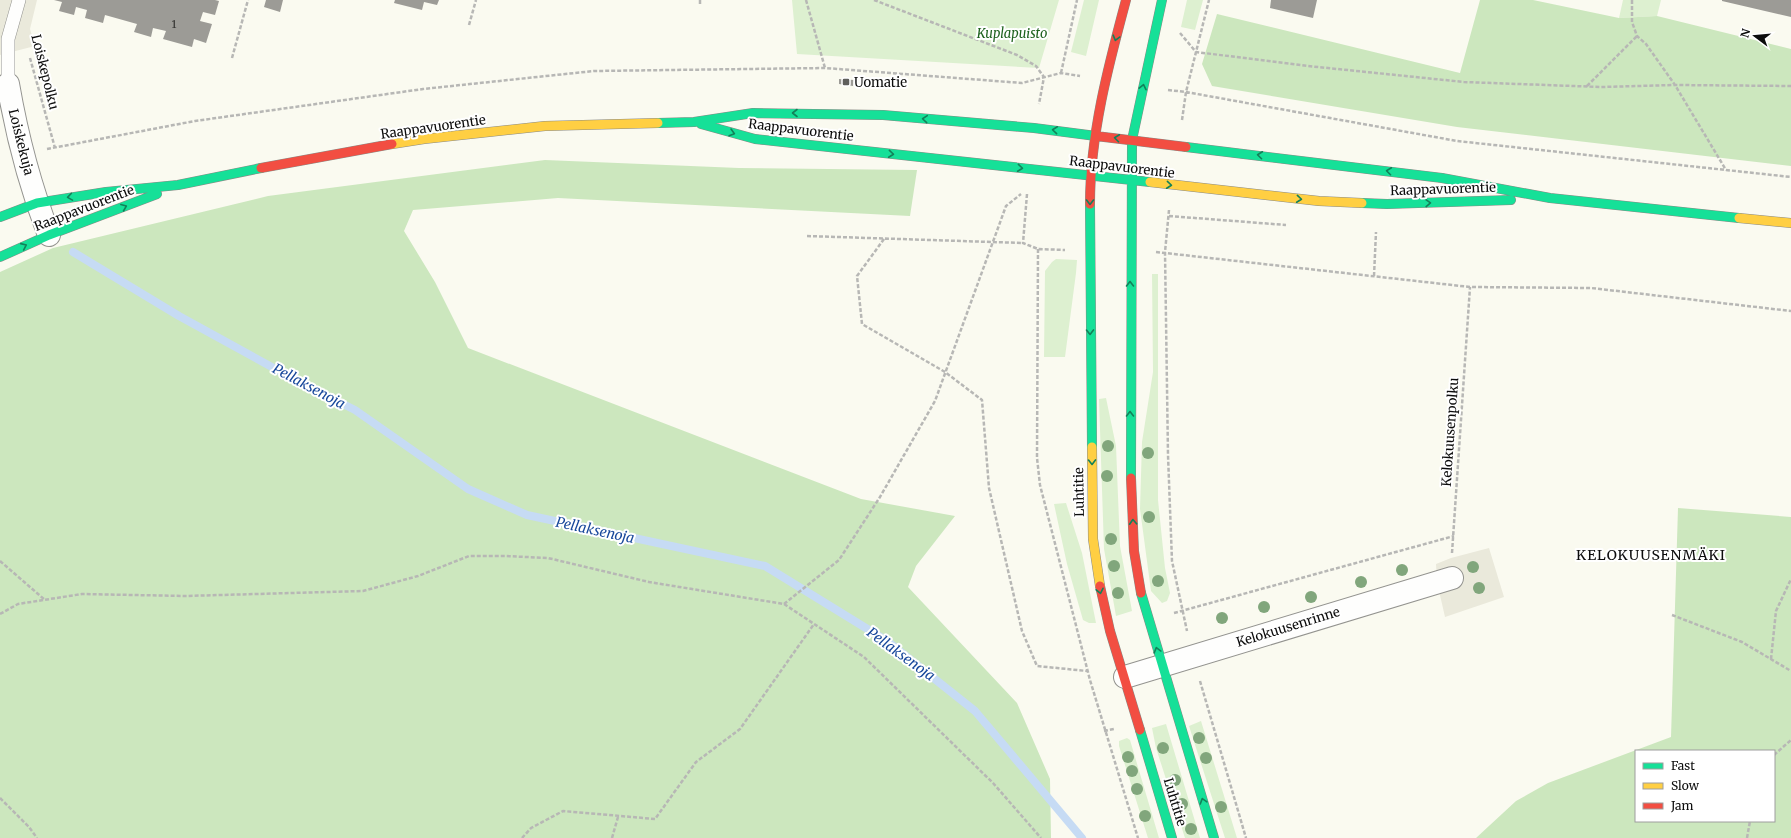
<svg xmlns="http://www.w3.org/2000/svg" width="1791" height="838" viewBox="0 0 1791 838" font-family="Merriweather,serif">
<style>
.green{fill:#ddf0d0}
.forest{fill:#cce7be;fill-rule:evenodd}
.plaza{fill:#eae9db}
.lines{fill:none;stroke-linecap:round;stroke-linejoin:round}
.stream{stroke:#c6dbf4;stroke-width:8}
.building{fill:#9c9b96}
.lane-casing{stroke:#93938f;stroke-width:14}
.street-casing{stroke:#93938f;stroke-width:24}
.fast-casing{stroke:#8a8a85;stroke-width:10}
.slow-casing{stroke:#8a8a85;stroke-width:10}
.jam-casing{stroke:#8a8a85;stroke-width:10}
.path{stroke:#b7b7b5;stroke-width:2.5;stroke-dasharray:4 2;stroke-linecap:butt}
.lane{stroke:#fefefd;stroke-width:13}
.street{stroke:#fefefd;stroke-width:22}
.fast{stroke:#16e098;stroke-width:9}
.slow{stroke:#ffcf43;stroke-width:9}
.jam{stroke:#f24e42;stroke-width:9}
.tree{fill:#81a67c}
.oneway{stroke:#128159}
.poi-dot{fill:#5f5f5c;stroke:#fff;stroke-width:1.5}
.labels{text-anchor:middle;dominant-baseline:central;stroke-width:4;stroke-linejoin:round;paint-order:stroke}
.number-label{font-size:11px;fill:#30302e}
.park-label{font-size:13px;font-style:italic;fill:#1e621e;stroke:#fff}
.street-label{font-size:13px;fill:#0c0c0c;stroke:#fff}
.poi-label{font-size:13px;fill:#0c0c0c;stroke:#fff;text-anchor:start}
.water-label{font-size:14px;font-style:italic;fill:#18489b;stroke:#fff}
.neighbourhood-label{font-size:14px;letter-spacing:1px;fill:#0c0c0c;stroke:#fff}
</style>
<rect width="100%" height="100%" fill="#fafaf0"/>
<path class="green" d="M 792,0 L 1059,0 L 1039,68 L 797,54 Z
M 1084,0 L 1099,0 L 1086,56 L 1071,52 Z
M 1187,0 L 1203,0 L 1195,30 L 1181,27 Z
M 1623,0 L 1661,0 L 1657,16 L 1619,18 Z
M 1056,259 L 1077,260 L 1076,273 L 1065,357 L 1044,357 L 1045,271 L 1052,262 Z
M 1152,274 L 1158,274 L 1158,500 L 1165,568 L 1170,593 L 1167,601 L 1162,603 L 1151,591 L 1140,509 L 1142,442 L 1153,372 Z
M 1106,398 L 1116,446 L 1120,546 L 1132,611 L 1116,616 L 1104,549 L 1099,399 Z
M 1066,503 L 1082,553 L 1096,623 L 1089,623 L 1083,620 L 1067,564 L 1054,504 Z
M 1201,721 L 1237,838 L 1225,838 L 1189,726 Z
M 1166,724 L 1200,838 L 1185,838 L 1156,748 L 1152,728 Z
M 1127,738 L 1130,740 L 1159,838 L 1148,838 L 1119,746 L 1119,741 Z"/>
<path class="forest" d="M 1480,0 L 1533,0 L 1619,18 L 1657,16 L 1791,49 L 1791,166 L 1457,127 L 1212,86 L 1202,64 L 1217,14 L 1460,73 Z
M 545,160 L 739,168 L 917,170 L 910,216 L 558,198 L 413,210 L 404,231 L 435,282 L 468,348 L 861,499 L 955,516 L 916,566 L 908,587 L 1017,703 L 1050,779 L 1051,838 L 0,838 L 0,272 L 53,248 L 268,196 Z
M 1678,508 L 1791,517 L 1791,838 L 1476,838 L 1516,801 L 1548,783 L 1671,737 ZM 1636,751 L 1774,751 L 1774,821 L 1636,821 Z"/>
<path class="plaza" d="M 0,0 L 37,0 L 30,29 L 35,46 L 0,55 Z
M 1489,548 L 1504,597 L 1445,617 L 1437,582 L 1436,564 L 1451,558 Z"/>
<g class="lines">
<path class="stream" d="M 73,252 L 179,316 L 301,383 L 355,410 L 468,489 L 527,515 L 765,566 L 887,641 L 975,711 L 1082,838"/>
</g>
<path class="building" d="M 54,0 L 215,0 L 219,1 L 215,15 L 203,12 L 200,21 L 212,24 L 206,43 L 194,39 L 192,47 L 163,39 L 166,31 L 153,28 L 151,37 L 134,32 L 137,24 L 105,15 L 103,23 L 85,18 L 87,10 L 76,7 L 74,15 L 59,11 L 62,2 Z
M 266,0 L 283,0 L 280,12 L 264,7 Z
M 395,0 L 439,0 L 437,5 L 424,2 L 422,10 L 394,3 Z
M 1271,0 L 1317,0 L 1313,18 L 1270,8 Z
M 1722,0 L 1791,0 L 1791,17 L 1722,1 Z
M 839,79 L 854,80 L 853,86 L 839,84 Z"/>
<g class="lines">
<defs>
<path id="lane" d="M 8,84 L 8,39 L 19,0"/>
<path id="street" d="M 8,84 C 17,136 30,186 49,235
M 1125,677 L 1452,578"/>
<path id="fast" d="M 658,123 L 694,122 L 753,113 L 883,115 L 1034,128 L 1096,136
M 701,124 L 755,139 L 1150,182
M 1186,147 L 1442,178 L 1550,198 L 1739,218
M 1362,203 L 1387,204 L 1511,200
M 1090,204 L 1092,447
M 0,217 L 37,203 L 106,192 L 178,185 L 261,168
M 0,257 L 49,235 L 157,194
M 1131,478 L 1132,140 L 1162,0
M 1141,593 L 1214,838
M 1140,730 L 1172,838"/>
<path id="slow" d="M 392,144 L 424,139 L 545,126 L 658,123
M 1150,182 L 1319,201 L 1362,203
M 1739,218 L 1791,223
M 1092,447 L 1093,539 L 1100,586"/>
<path id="jam" d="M 1096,136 L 1186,147
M 261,168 L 392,144
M 1090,204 C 1090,135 1108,67 1126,0
M 1131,478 L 1134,551 L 1141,593
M 1100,586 L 1110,631 L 1140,730"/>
</defs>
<use href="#lane" class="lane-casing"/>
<use href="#street" class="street-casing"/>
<use href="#fast" class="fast-casing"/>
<use href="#slow" class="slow-casing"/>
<use href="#jam" class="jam-casing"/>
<path class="path" d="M 700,0 L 700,4
M 806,0 L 825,68
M 874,0 L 1017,55 L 1036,66 L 1044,77 L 1039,104
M 1632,0 L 1632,22 L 1637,36 L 1646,44 L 1675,85 L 1726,170
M 469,25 L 476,0
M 1180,33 L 1196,52 L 1308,66 L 1464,82 L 1601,87 L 1675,85 L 1791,86
M 30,58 L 55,148
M 232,58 L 248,0
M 1061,73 L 1077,0
M 1587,86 L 1637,36
M 1168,90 L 1186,92 L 1457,141 L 1791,177
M 1182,120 L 1186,92 L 1209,0
M 47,149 L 195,121 L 423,89 L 594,71 L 825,68 L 1022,83 L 1061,73 L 1080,76
M 1027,194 L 1023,243 L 1038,249 L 1065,250
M 1169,210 L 1165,252 L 1168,455 L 1172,561 L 1187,631
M 1169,216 L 1286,225
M 807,236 L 1023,243
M 884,239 L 857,276 L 862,324 L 945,372 L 982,400 L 989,488 L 1022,631 L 1037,666 L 1087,671
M 1038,249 L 1037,458 L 1040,485 L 1090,680 L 1138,838
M 1156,252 L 1470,287 L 1591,288 L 1791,311
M 1374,276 L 1376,232
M 1452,553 L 1470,287
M 0,561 L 45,600
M 784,604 L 839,560 L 880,497 L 935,401 L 1006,206 L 1021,194
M 1174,613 L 1454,536
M 0,614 L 18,604 L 82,594 L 185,596 L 363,591 L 418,576 L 469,556 L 505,556 L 548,558 L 649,582 L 784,604 L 864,657 L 993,783 L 1041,838
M 1672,615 L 1742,642 L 1791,671
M 1771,659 L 1776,611 L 1791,579
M 1200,681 L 1246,838
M 1104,731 L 1114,729
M 1774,755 L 1791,740
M 0,798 L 29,827 L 37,838
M 522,838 L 531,828 L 563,811 L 655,819 L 696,762 L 740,729 L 814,624
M 612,838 L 618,817
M 1747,838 L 1750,821"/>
<use href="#lane" class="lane"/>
<use href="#street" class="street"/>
<use href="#fast" class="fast"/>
<use href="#slow" class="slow"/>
<use href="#jam" class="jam"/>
</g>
<g class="tree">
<circle cx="1108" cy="446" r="6"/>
<circle cx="1148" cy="453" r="6"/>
<circle cx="1107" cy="476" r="6"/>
<circle cx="1149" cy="517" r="6"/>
<circle cx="1111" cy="539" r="6"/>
<circle cx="1114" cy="566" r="6"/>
<circle cx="1473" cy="567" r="6"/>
<circle cx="1402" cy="570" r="6"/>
<circle cx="1158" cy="581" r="6"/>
<circle cx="1361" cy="582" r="6"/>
<circle cx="1479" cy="588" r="6"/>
<circle cx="1118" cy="593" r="6"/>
<circle cx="1311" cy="597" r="6"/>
<circle cx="1264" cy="607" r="6"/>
<circle cx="1222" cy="618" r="6"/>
<circle cx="1199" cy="738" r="6"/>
<circle cx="1163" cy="748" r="6"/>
<circle cx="1128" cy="757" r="6"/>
<circle cx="1206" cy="758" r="6"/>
<circle cx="1132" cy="771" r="6"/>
<circle cx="1175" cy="780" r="6"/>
<circle cx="1137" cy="789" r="6"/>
<circle cx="1182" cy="804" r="6"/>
<circle cx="1221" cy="807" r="6"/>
<circle cx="1145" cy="816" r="6"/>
<circle cx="1191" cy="829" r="6"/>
</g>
<defs><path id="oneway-chevron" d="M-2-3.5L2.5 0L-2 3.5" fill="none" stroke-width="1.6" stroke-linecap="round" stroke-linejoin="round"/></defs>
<g class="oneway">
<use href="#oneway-chevron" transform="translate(1116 38) rotate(105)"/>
<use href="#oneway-chevron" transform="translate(1143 87) rotate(-78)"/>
<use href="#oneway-chevron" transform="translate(795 113) rotate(-180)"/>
<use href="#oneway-chevron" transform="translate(925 119) rotate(-175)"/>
<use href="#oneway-chevron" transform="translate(1055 130) rotate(-174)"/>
<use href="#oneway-chevron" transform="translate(732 133) rotate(16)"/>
<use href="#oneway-chevron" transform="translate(1117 138) rotate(-173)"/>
<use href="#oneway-chevron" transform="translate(891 154) rotate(6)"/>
<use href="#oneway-chevron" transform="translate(1260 155) rotate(-173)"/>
<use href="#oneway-chevron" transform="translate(1020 168) rotate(6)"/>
<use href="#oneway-chevron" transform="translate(1389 171) rotate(-173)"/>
<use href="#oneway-chevron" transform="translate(1169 185) rotate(6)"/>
<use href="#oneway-chevron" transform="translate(70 197) rotate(171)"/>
<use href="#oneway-chevron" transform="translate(1299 199) rotate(6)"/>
<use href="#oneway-chevron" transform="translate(1090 202) rotate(90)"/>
<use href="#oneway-chevron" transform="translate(1428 203) rotate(-2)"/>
<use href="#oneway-chevron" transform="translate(124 207) rotate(-22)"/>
<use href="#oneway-chevron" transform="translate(24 246) rotate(-24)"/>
<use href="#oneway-chevron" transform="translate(1130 284) rotate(-90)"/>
<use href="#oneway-chevron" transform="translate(1090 332) rotate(89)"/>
<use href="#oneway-chevron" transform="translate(1130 414) rotate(-90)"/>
<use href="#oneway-chevron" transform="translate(1092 462) rotate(89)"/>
<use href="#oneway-chevron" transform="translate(1133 522) rotate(-93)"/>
<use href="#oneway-chevron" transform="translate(1100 591) rotate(78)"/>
<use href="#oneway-chevron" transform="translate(1157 650) rotate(-105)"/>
<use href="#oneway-chevron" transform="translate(1203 801) rotate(-107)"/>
</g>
<rect class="poi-dot" x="842" y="78" width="8" height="8" rx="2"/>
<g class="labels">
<g class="number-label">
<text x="174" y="24">1</text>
</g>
<g class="park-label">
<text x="1012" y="33">Kuplapuisto</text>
</g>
<g class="street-label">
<text transform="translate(45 72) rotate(76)">Loiskepolku</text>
<text transform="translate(433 127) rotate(-8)">Raappavuorentie</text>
<text transform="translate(801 130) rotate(7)">Raappavuorentie</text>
<text transform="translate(21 142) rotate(76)">Loiskekuja</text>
<text transform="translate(1122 167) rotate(7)">Raappavuorentie</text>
<text transform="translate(1443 189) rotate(-2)">Raappavuorentie</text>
<text transform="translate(84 208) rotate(-21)">Raappavuorentie</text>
<text transform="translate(1450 432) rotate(-86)">Kelokuusenpolku</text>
<text transform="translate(1079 492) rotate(-91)">Luhtitie</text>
<text transform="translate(1288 627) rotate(-17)">Kelokuusenrinne</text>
<text transform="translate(1175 802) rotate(73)">Luhtitie</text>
</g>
<g class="poi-label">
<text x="854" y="82">Uomatie</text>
</g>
<g class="water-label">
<text transform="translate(309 386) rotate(28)">Pellaksenoja</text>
<text transform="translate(595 530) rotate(12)">Pellaksenoja</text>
<text transform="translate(901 654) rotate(36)">Pellaksenoja</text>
</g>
<g class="neighbourhood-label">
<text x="1651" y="555">KELOKUUSENMÄKI</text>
</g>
</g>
<rect x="1635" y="750" width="140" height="72" fill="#ffffff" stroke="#9e9e9e"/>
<rect x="1643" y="763" width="20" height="6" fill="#16e098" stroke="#9e9e9e"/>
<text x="1671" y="770" font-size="12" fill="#0c0c0c">Fast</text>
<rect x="1643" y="783" width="20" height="6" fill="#ffcf43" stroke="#9e9e9e"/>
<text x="1671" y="790" font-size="12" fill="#0c0c0c">Slow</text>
<rect x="1643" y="803" width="20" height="6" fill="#f24e42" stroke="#9e9e9e"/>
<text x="1671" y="810" font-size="12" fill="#0c0c0c">Jam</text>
<g transform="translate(1755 36) rotate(286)" stroke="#ffffff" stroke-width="3" paint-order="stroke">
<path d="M0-3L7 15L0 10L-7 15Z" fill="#0c0c0c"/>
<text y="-6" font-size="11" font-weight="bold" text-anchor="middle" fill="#0c0c0c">N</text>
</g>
</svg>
